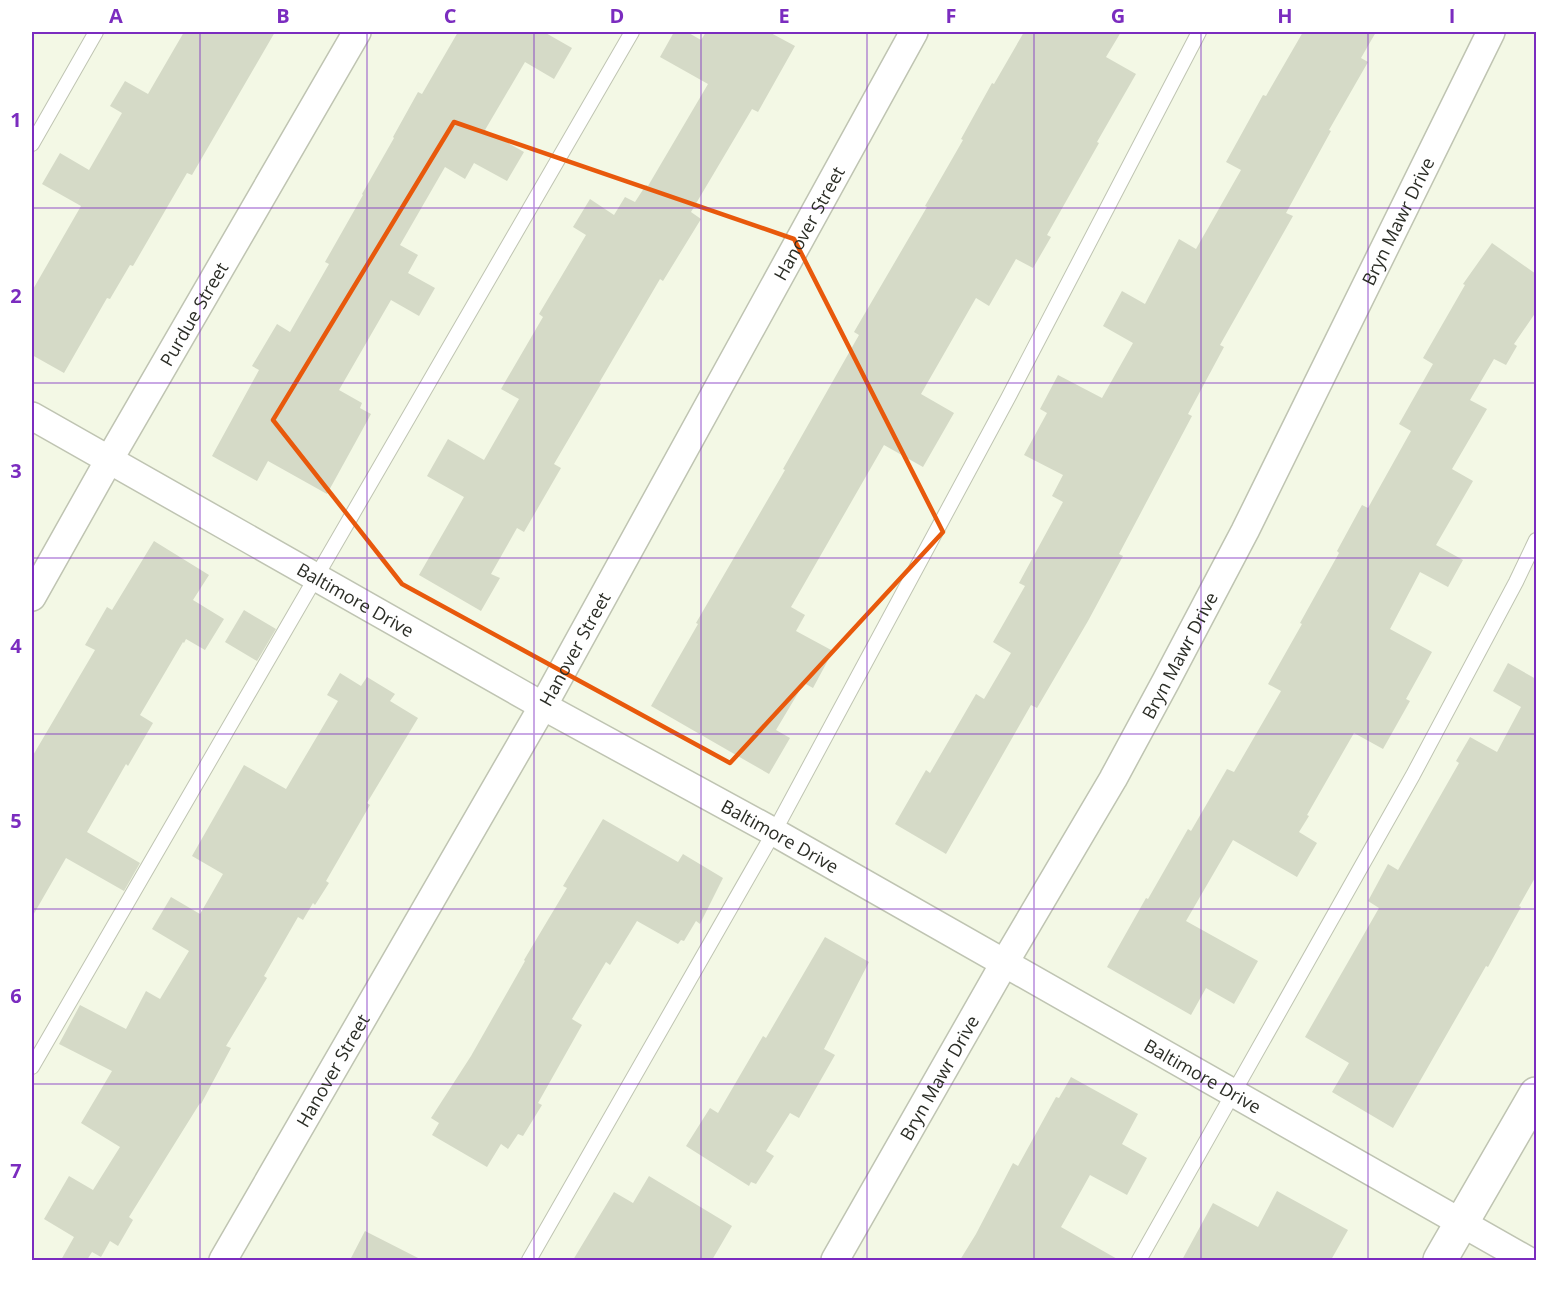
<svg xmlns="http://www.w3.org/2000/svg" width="1568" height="1292" viewBox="0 0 1568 1292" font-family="'Open Sans',sans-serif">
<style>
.building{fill:#d5dac7}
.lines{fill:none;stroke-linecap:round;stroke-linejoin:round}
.service-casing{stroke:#bfc4b2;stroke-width:16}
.minor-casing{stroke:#bfc4b2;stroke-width:30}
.tertiary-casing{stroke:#bfc4b2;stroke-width:36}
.service{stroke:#fff;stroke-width:14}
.minor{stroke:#fff;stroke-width:27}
.tertiary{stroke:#fff;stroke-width:33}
.marked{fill:none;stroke:#e8590c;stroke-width:4.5;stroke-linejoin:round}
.grid{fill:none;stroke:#7b2cbf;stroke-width:1.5;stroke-opacity:0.55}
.labels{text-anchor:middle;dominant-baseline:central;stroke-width:4.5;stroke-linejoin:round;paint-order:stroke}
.street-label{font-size:18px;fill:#2b2d26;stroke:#fff}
.neatline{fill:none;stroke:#7b2cbf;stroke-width:2}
.grid-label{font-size:20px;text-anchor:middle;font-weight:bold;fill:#7b2cbf}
</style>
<rect width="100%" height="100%" fill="#f3f8e5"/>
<path class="building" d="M 184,32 L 275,32 L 192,175 L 187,173 L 133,266 L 130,265 L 110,299 L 107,298 L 64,373 L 32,355 L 32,291 L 81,206 L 42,184 L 60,153 L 89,170 L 122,113 L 110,106 L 125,81 L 148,94 Z
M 458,32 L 544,32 L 572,48 L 554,79 L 525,62 L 485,130 L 524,152 L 507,181 L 474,163 L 465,179 L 445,167 L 400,245 L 418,255 L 408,273 L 435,288 L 419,316 L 391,300 L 339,390 L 362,403 L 360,408 L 371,414 L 327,494 L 268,461 L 257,481 L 212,456 L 259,370 L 252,366 L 277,324 L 290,332 L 329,264 L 325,262 L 363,195 L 362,194 L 394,138 L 393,137 L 418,92 L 422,94 Z
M 674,32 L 687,32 L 701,40 L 706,32 L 769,32 L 795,46 L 758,112 L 752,109 L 691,212 L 701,219 L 663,281 L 660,279 L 599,383 L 601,384 L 554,464 L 561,468 L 524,532 L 517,528 L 491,574 L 500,578 L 481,611 L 419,575 L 464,497 L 427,476 L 448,439 L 484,460 L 519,399 L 501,389 L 543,317 L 539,314 L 586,235 L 573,227 L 590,199 L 614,215 L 625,197 L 635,202 L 646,185 L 648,186 L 708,84 L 660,57 Z
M 1024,32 L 1121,32 L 1106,57 L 1136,74 L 1097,142 L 1099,143 L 1047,235 L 1051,237 L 1033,268 L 1016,259 L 989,306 L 976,298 L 921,394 L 954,413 L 923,467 L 884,445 L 791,607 L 805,615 L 796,631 L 833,651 L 813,688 L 804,683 L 776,730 L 790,738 L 769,774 L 651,706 L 698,624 L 696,623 L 785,470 L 783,469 L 859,335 L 854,332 L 927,207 L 925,206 L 963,140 L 961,139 L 992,83 L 994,84 Z
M 1303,32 L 1376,32 L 1361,58 L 1368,62 L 1329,130 L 1331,131 L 1286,213 L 1293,216 L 1220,345 L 1224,347 L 1188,414 L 1192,416 L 1119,554 L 1123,556 L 1088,621 L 1037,708 L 1031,705 L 946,854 L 895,824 L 926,770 L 930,773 L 976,694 L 984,699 L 1011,653 L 993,642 L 1025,586 L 1019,583 L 1063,502 L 1052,496 L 1063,475 L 1024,455 L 1047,413 L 1040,409 L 1058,375 L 1102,398 L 1133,343 L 1103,326 L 1122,291 L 1145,304 L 1179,239 L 1196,249 L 1241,170 L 1226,162 L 1263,95 L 1266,96 Z
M 1492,243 L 1536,274 L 1536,312 L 1514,344 L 1517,346 L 1506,365 L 1494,359 L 1470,400 L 1487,409 L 1452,469 L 1473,481 L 1436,545 L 1463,560 L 1448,587 L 1420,572 L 1390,629 L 1432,652 L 1406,699 L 1410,701 L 1383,749 L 1354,733 L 1307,815 L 1309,816 L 1299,832 L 1317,843 L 1297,877 L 1233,840 L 1186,921 L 1258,961 L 1234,1004 L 1206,988 L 1191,1015 L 1107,967 L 1146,898 L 1148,899 L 1188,829 L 1191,831 L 1227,769 L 1234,772 L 1281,691 L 1268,684 L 1302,624 L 1300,623 L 1339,553 L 1337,551 L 1362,505 L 1368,508 L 1411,431 L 1399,424 L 1433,364 L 1423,358 L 1465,285 L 1463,284 Z
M 154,541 L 209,575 L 193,600 L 224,619 L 205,650 L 186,639 L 184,643 L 183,642 L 140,715 L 153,723 L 128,766 L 126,764 L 87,832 L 140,863 L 124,891 L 66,858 L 32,917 L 32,757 L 95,650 L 85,645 L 107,607 L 112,610 Z
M 244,610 L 276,629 L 257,661 L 225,642 Z
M 1508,663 L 1536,679 L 1536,876 L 1519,906 L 1521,907 L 1488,967 L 1486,966 L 1393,1128 L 1332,1092 L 1349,1063 L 1305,1037 L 1379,908 L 1368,901 L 1388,864 L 1398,870 L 1459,763 L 1456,761 L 1470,737 L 1497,752 L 1521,707 L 1493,691 Z
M 340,673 L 361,686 L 367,677 L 395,694 L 390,701 L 418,718 L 367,803 L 370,805 L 326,881 L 329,883 L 315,905 L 313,903 L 303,920 L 298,917 L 264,976 L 267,978 L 226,1046 L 231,1048 L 201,1104 L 200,1103 L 129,1217 L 133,1220 L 118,1246 L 110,1241 L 101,1257 L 92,1252 L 87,1260 L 61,1260 L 74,1237 L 44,1219 L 69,1176 L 93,1190 L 120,1147 L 81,1123 L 112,1071 L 59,1044 L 80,1005 L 126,1029 L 146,991 L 160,999 L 189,951 L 152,929 L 171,897 L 200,914 L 223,874 L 192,856 L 244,765 L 286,789 L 338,701 L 327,695 Z
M 603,819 L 678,862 L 683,854 L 723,878 L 700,924 L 696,921 L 684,941 L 681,940 L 678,944 L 637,921 L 610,965 L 606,962 L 572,1019 L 582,1025 L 538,1103 L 542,1105 L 523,1136 L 518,1134 L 508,1149 L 501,1144 L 487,1167 L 432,1135 L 439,1123 L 431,1118 L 471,1056 L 525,961 L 524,960 L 567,888 L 563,886 Z
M 825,937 L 869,962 L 824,1049 L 835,1055 L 799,1118 L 790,1113 L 766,1151 L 774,1156 L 756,1184 L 751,1182 L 749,1186 L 686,1146 L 710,1108 L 718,1113 L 763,1036 L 766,1038 Z
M 1071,1077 L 1138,1114 L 1122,1144 L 1147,1158 L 1127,1195 L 1090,1175 L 1061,1227 L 1119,1260 L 960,1260 L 976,1234 L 1013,1163 L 1018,1166 L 1056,1097 L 1059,1098 Z
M 649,1176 L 732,1226 L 712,1260 L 573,1260 L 614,1192 L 633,1203 Z
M 1277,1191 L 1348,1230 L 1331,1260 L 1182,1260 L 1213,1203 L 1258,1227 Z
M 365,1231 L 422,1260 L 350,1260 Z"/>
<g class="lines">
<defs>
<path id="service" d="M 32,144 L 96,32
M 32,1067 L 632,32
M 529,1260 L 774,832 L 1008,398 L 1199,32
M 1139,1260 L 1413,775 L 1516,582 L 1536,540"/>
<g id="minor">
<path id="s1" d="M 32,416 L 543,706 L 774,832 L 1527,1260"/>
<path id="s2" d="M 32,597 L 109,460 L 357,32"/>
<path id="s3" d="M 223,1260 L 543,706 L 914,32"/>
<path id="s4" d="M 835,1260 L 1005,962 L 1113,779 L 1166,681 L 1245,531 L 1491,32"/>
</g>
<path id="tertiary" d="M 1440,1260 L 1536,1094"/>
</defs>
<use href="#service" class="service-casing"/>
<use href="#minor" class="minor-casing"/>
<use href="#tertiary" class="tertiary-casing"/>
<use href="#service" class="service"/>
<use href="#minor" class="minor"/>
<use href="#tertiary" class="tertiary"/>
</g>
<path class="marked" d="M 454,122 L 794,239 L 943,532 L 730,763 L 402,584 L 273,420 Z"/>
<path class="grid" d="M 200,32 L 200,1260M 367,32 L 367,1260M 534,32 L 534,1260M 701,32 L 701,1260M 867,32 L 867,1260M 1034,32 L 1034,1260M 1201,32 L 1201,1260M 1368,32 L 1368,1260M 32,208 L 1536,208M 32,383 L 1536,383M 32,558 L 1536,558M 32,734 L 1536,734M 32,909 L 1536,909M 32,1084 L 1536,1084"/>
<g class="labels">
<g class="street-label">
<text stroke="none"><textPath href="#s4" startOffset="1182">Bryn Mawr Drive</textPath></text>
<text stroke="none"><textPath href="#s3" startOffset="1191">Hanover Street</textPath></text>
<text stroke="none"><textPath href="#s2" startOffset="326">Purdue Street</textPath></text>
<text stroke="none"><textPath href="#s1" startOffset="372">Baltimore Drive</textPath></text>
<text stroke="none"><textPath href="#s3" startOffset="705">Hanover Street</textPath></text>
<text stroke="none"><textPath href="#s4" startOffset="696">Bryn Mawr Drive</textPath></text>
<text stroke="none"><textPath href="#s1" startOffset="858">Baltimore Drive</textPath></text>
<text stroke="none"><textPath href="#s3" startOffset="219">Hanover Street</textPath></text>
<text stroke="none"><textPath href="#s1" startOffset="1344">Baltimore Drive</textPath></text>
<text stroke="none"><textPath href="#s4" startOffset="210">Bryn Mawr Drive</textPath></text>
</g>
</g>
<rect width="1568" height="1292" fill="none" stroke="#ffffff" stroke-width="66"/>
<rect x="33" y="33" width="1502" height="1226" class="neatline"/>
<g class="grid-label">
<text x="116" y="23">A</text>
<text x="283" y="23">B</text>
<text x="450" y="23">C</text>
<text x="617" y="23">D</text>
<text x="784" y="23">E</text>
<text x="951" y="23">F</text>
<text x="1118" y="23">G</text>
<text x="1285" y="23">H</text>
<text x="1452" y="23">I</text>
<text x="16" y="127">1</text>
<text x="16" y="303">2</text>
<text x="16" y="478">3</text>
<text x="16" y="653">4</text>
<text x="16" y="828">5</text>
<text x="16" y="1003">6</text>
<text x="16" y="1178">7</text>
</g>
</svg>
